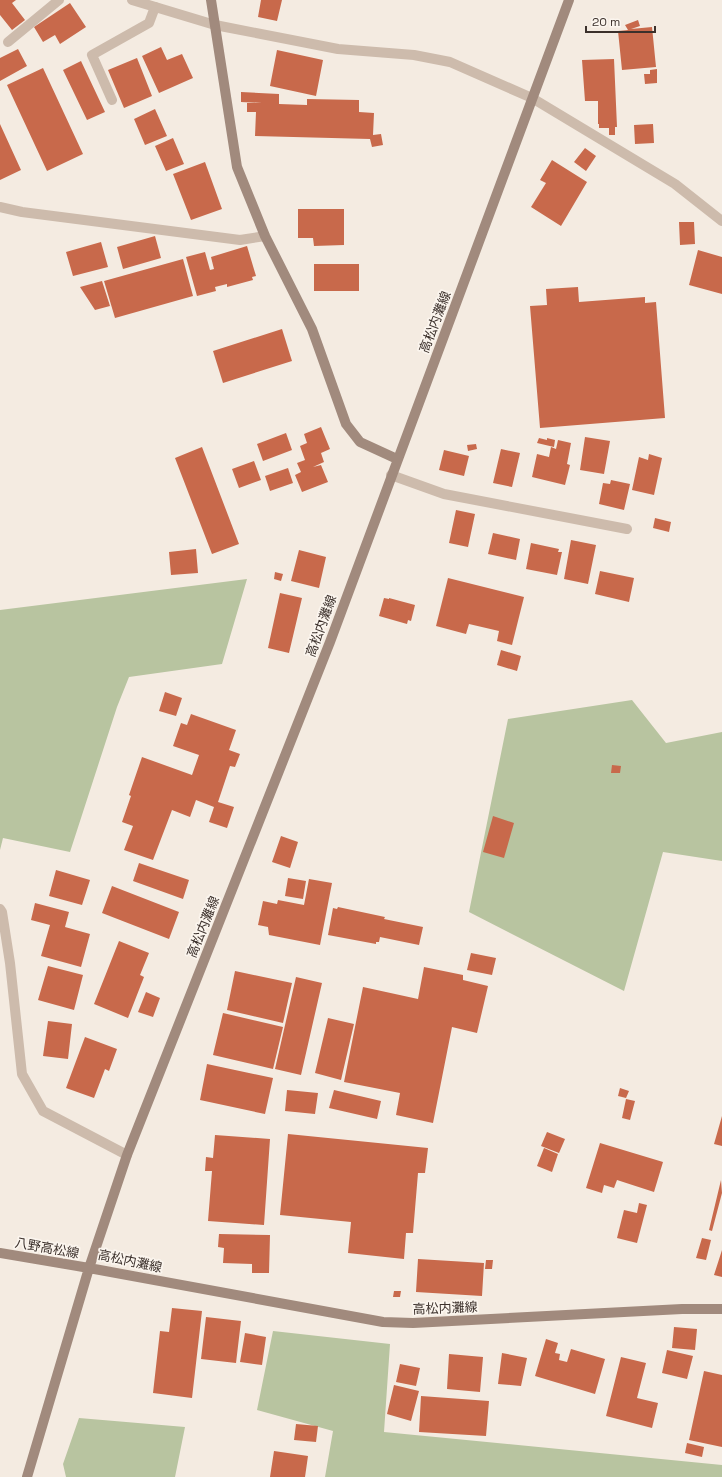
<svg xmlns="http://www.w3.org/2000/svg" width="722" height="1477" viewBox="0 0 722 1477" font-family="'Space Grotesk','Noto Sans JP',sans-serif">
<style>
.green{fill:#b8c4a0}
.building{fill:#c8694b}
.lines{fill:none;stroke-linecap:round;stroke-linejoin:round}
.lane{stroke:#cdbbac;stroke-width:10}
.street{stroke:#cdbbac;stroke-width:10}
.secondary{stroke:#a18a7d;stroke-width:10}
.labels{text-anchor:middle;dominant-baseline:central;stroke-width:3.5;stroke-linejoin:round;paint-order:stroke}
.street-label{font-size:13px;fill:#3b302b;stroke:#fbf5ee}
</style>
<rect width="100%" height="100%" fill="#f4ebe1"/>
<path class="green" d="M 247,579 L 222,664 L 129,677 L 117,707 L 70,852 L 3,838 L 0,850 L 0,610 Z
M 632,700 L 666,743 L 722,732 L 722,861 L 663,852 L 624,991 L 469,912 L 508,719 Z
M 273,1331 L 390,1344 L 384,1432 L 722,1465 L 722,1477 L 325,1477 L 333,1431 L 257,1410 Z
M 79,1418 L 185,1427 L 175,1477 L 66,1477 L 63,1464 Z"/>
<path class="building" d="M 0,0 L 16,0 L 12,3 L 25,20 L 12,30 L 0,15 Z
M 261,0 L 282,0 L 277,21 L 258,17 Z
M 70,3 L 86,27 L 60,44 L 55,35 L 43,42 L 34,27 Z
M 638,20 L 640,26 L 631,29 L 652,27 L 656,67 L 622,70 L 618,31 L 628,30 L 625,25 Z
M 161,47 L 167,60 L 182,54 L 193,78 L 159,93 L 142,56 Z
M 18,49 L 27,66 L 0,81 L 0,58 Z
M 277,50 L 323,60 L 316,96 L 270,86 Z
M 137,58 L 152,96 L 124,108 L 108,70 Z
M 614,59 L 617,127 L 615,127 L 615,135 L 609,135 L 609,128 L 599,128 L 599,124 L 598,124 L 598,101 L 585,101 L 582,60 Z
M 81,61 L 105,112 L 87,120 L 63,70 Z
M 43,68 L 83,154 L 47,171 L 7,85 Z
M 657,69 L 657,83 L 645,84 L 644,74 L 650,74 L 650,70 Z
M 241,92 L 279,94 L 279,104 L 307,105 L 307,99 L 359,100 L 359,112 L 374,113 L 373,135 L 381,134 L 383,145 L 372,147 L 370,139 L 255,136 L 256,112 L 247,112 L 247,103 L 262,103 L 241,102 Z
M 155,109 L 167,136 L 145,145 L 134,119 Z
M 0,124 L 21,170 L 0,180 Z
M 653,124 L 654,143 L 635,144 L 634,125 Z
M 173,138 L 184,164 L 166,171 L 155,146 Z
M 585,148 L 596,156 L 586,171 L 574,162 Z
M 552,160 L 587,182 L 561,226 L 531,207 L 546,183 L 540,180 Z
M 205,162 L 222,209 L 191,220 L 173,174 Z
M 298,209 L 344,209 L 344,245 L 314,246 L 313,238 L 298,238 Z
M 679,222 L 694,222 L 695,244 L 680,245 Z
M 155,236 L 161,258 L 123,269 L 117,247 Z
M 101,242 L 108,267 L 73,276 L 66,252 Z
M 247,246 L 256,276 L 252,277 L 253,280 L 227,287 L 227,284 L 215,287 L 216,291 L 197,296 L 186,257 L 205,252 L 210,270 L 214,269 L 211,257 Z
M 698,250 L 722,257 L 722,294 L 689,285 Z
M 183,259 L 193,296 L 115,318 L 104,281 Z
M 314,264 L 359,264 L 359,291 L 314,291 Z
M 102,281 L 110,306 L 95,310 L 80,287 Z
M 578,287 L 579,302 L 645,297 L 645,303 L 656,302 L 665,418 L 540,428 L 530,306 L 547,305 L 546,289 Z
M 282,329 L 292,361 L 223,383 L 213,351 Z
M 321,427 L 330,449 L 321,453 L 324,462 L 313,467 L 321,465 L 328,482 L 302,492 L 295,475 L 301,472 L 297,463 L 305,460 L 300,446 L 307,443 L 304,434 Z
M 286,433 L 292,450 L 263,461 L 257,444 Z
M 585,437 L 610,441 L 604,474 L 580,470 Z
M 539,438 L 547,440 L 547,438 L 555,440 L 554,447 L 537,443 Z
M 558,440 L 571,443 L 567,464 L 570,465 L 565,485 L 532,477 L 537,454 L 549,457 L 551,447 L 556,449 Z
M 476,444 L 477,449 L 468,451 L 467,445 Z
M 202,447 L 239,544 L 212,554 L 175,458 Z
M 501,449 L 520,453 L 512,487 L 493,483 Z
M 444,450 L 469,456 L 464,476 L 439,470 Z
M 649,454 L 662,458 L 654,495 L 632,490 L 639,457 L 648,460 Z
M 254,461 L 261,480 L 239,488 L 232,469 Z
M 288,468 L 293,483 L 270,491 L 265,476 Z
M 611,480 L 630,484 L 624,510 L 599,504 L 603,483 L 610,484 Z
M 456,510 L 475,514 L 468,547 L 449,543 Z
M 655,518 L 671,522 L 669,532 L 653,528 Z
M 493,533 L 520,539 L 516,560 L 488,554 Z
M 571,540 L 596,545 L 588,584 L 564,579 Z
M 531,543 L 559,549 L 558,552 L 562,552 L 557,575 L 526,569 Z
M 196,549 L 198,573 L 171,575 L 169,552 Z
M 299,550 L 326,557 L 319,588 L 291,581 Z
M 600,571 L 634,578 L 629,602 L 595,594 Z
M 275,572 L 283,574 L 281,581 L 274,579 Z
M 448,578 L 524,597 L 512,645 L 497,641 L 499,631 L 469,624 L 466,634 L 436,626 Z
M 280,593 L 302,598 L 289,653 L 268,648 Z
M 384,598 L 389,599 L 389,598 L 415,605 L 411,621 L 408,620 L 407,624 L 379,616 Z
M 501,650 L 521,656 L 517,671 L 497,665 Z
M 165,692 L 182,698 L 176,716 L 159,711 Z
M 191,714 L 236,730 L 229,750 L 240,754 L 235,767 L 230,766 L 218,802 L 234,807 L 227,828 L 209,822 L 214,807 L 196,800 L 190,817 L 172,810 L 153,860 L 124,850 L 133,826 L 122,822 L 131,796 L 129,795 L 142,757 L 192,775 L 199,755 L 173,746 L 181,723 L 187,725 Z
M 612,765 L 621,766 L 620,773 L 611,773 Z
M 493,816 L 514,823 L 504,858 L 483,852 Z
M 281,836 L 298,842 L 290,868 L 272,862 Z
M 139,863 L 189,880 L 183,899 L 133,881 Z
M 56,870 L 90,880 L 82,905 L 49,896 Z
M 288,878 L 306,881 L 303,899 L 285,896 Z
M 309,879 L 332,883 L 320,945 L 269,935 L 268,927 L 258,925 L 263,901 L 277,904 L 278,900 L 304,905 Z
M 112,886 L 179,912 L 169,939 L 102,913 Z
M 35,903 L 69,912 L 65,927 L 90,934 L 81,967 L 41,956 L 50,925 L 31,920 Z
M 338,907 L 385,917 L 384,919 L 423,927 L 419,945 L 380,937 L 379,942 L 376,942 L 376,944 L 328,935 L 333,908 L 337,909 Z
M 119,941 L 149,953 L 140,975 L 144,977 L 128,1018 L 94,1004 Z
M 471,953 L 496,958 L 492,975 L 467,970 Z
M 48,966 L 83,975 L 74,1010 L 38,1000 Z
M 424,967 L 463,975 L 463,980 L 488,986 L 477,1033 L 452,1027 L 433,1123 L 396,1115 L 400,1093 L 344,1082 L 363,987 L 418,999 Z
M 235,971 L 292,983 L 283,1023 L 227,1010 Z
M 296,977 L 322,983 L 301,1075 L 275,1069 Z
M 146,992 L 160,998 L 153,1017 L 138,1012 Z
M 223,1013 L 283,1027 L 273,1069 L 213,1055 Z
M 328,1018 L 354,1024 L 341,1080 L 315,1073 Z
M 48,1021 L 72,1024 L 68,1059 L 43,1056 Z
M 85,1037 L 117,1049 L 109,1071 L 105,1069 L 94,1098 L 66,1088 Z
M 207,1064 L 273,1078 L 265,1114 L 200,1100 Z
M 620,1088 L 629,1091 L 626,1098 L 618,1096 Z
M 287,1090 L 318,1093 L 315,1114 L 285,1111 Z
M 334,1090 L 381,1101 L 377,1119 L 329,1108 Z
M 626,1099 L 635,1101 L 630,1120 L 622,1118 Z
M 722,1116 L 722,1146 L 714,1144 Z
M 547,1132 L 565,1139 L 559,1153 L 541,1146 Z
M 288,1134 L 428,1148 L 425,1173 L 418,1173 L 413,1233 L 406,1233 L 404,1259 L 348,1253 L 351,1222 L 280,1215 Z
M 215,1135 L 270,1139 L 264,1225 L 208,1221 L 212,1171 L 205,1171 L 206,1157 L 213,1158 Z
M 600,1143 L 663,1162 L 654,1192 L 617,1180 L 614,1188 L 604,1185 L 602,1193 L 586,1188 Z
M 544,1148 L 558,1154 L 552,1172 L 537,1166 Z
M 721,1180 L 722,1193 L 712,1231 L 709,1230 Z
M 639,1203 L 647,1205 L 637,1243 L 617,1238 L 624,1210 L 637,1213 Z
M 219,1234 L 270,1235 L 269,1273 L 252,1273 L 252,1264 L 223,1263 L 224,1248 L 218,1247 Z
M 702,1238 L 711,1240 L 706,1260 L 696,1258 Z
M 722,1250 L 722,1277 L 714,1275 Z
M 418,1259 L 484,1263 L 482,1296 L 416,1292 Z
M 486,1260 L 493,1260 L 492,1269 L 485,1269 Z
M 394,1291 L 401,1291 L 400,1297 L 393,1297 Z
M 172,1308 L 202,1311 L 192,1398 L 153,1393 L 160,1331 L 169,1332 Z
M 206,1317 L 241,1321 L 236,1363 L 201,1359 Z
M 674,1327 L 697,1329 L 695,1350 L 672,1348 Z
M 245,1333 L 266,1337 L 262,1365 L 240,1362 Z
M 546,1339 L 558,1343 L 555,1353 L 560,1354 L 559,1360 L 567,1362 L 571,1349 L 605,1359 L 595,1394 L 535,1376 Z
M 667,1350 L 693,1356 L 687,1379 L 662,1373 Z
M 502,1353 L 527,1358 L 521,1386 L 498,1384 Z
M 449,1354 L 483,1357 L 480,1392 L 447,1389 Z
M 621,1357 L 646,1363 L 637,1398 L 658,1403 L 652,1428 L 606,1416 Z
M 400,1364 L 420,1368 L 416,1386 L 396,1382 Z
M 704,1371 L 722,1375 L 722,1447 L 689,1440 Z
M 394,1385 L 419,1391 L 411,1421 L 387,1414 Z
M 421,1396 L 489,1401 L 486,1436 L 419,1432 Z
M 296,1424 L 318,1426 L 316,1442 L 294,1440 Z
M 687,1443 L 704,1447 L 702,1457 L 685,1453 Z
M 274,1451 L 308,1456 L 305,1477 L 270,1477 Z"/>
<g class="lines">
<path class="lane" d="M 8,42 L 59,0
M 112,100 L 92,55 L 149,23 L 155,7"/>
<path class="street" d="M 132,0 L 215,25 L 338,49 L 414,55 L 450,62 L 532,98 L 675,184 L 722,221
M 0,207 L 22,212 L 240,240 L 265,236
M 391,475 L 444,494 L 627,529
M 0,909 L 2,912 L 10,963 L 22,1074 L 43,1111 L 127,1155"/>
<path class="secondary" d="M 211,0 L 237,167 L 265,236 L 312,329 L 346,424 L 360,442 L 397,459
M 569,0 L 330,642 L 127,1155 L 89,1268 L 383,1322 L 413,1323 L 682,1309 L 722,1309
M 0,1253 L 89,1268 L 27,1477"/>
</g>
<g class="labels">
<g class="street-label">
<text transform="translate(435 322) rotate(-69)">高松内灘線</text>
<text transform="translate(321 626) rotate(-70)">高松内灘線</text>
<text transform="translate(203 927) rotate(-68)">高松内灘線</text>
<text transform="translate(47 1248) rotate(10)">八野高松線</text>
<text transform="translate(130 1261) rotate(12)">高松内灘線</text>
<text transform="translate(445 1308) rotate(-2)">高松内灘線</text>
</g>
</g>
<path d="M586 26v6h69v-6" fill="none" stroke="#3b302b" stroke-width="2"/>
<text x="592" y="26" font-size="12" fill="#3b302b" stroke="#fbf5ee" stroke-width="3" paint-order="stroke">20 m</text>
</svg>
